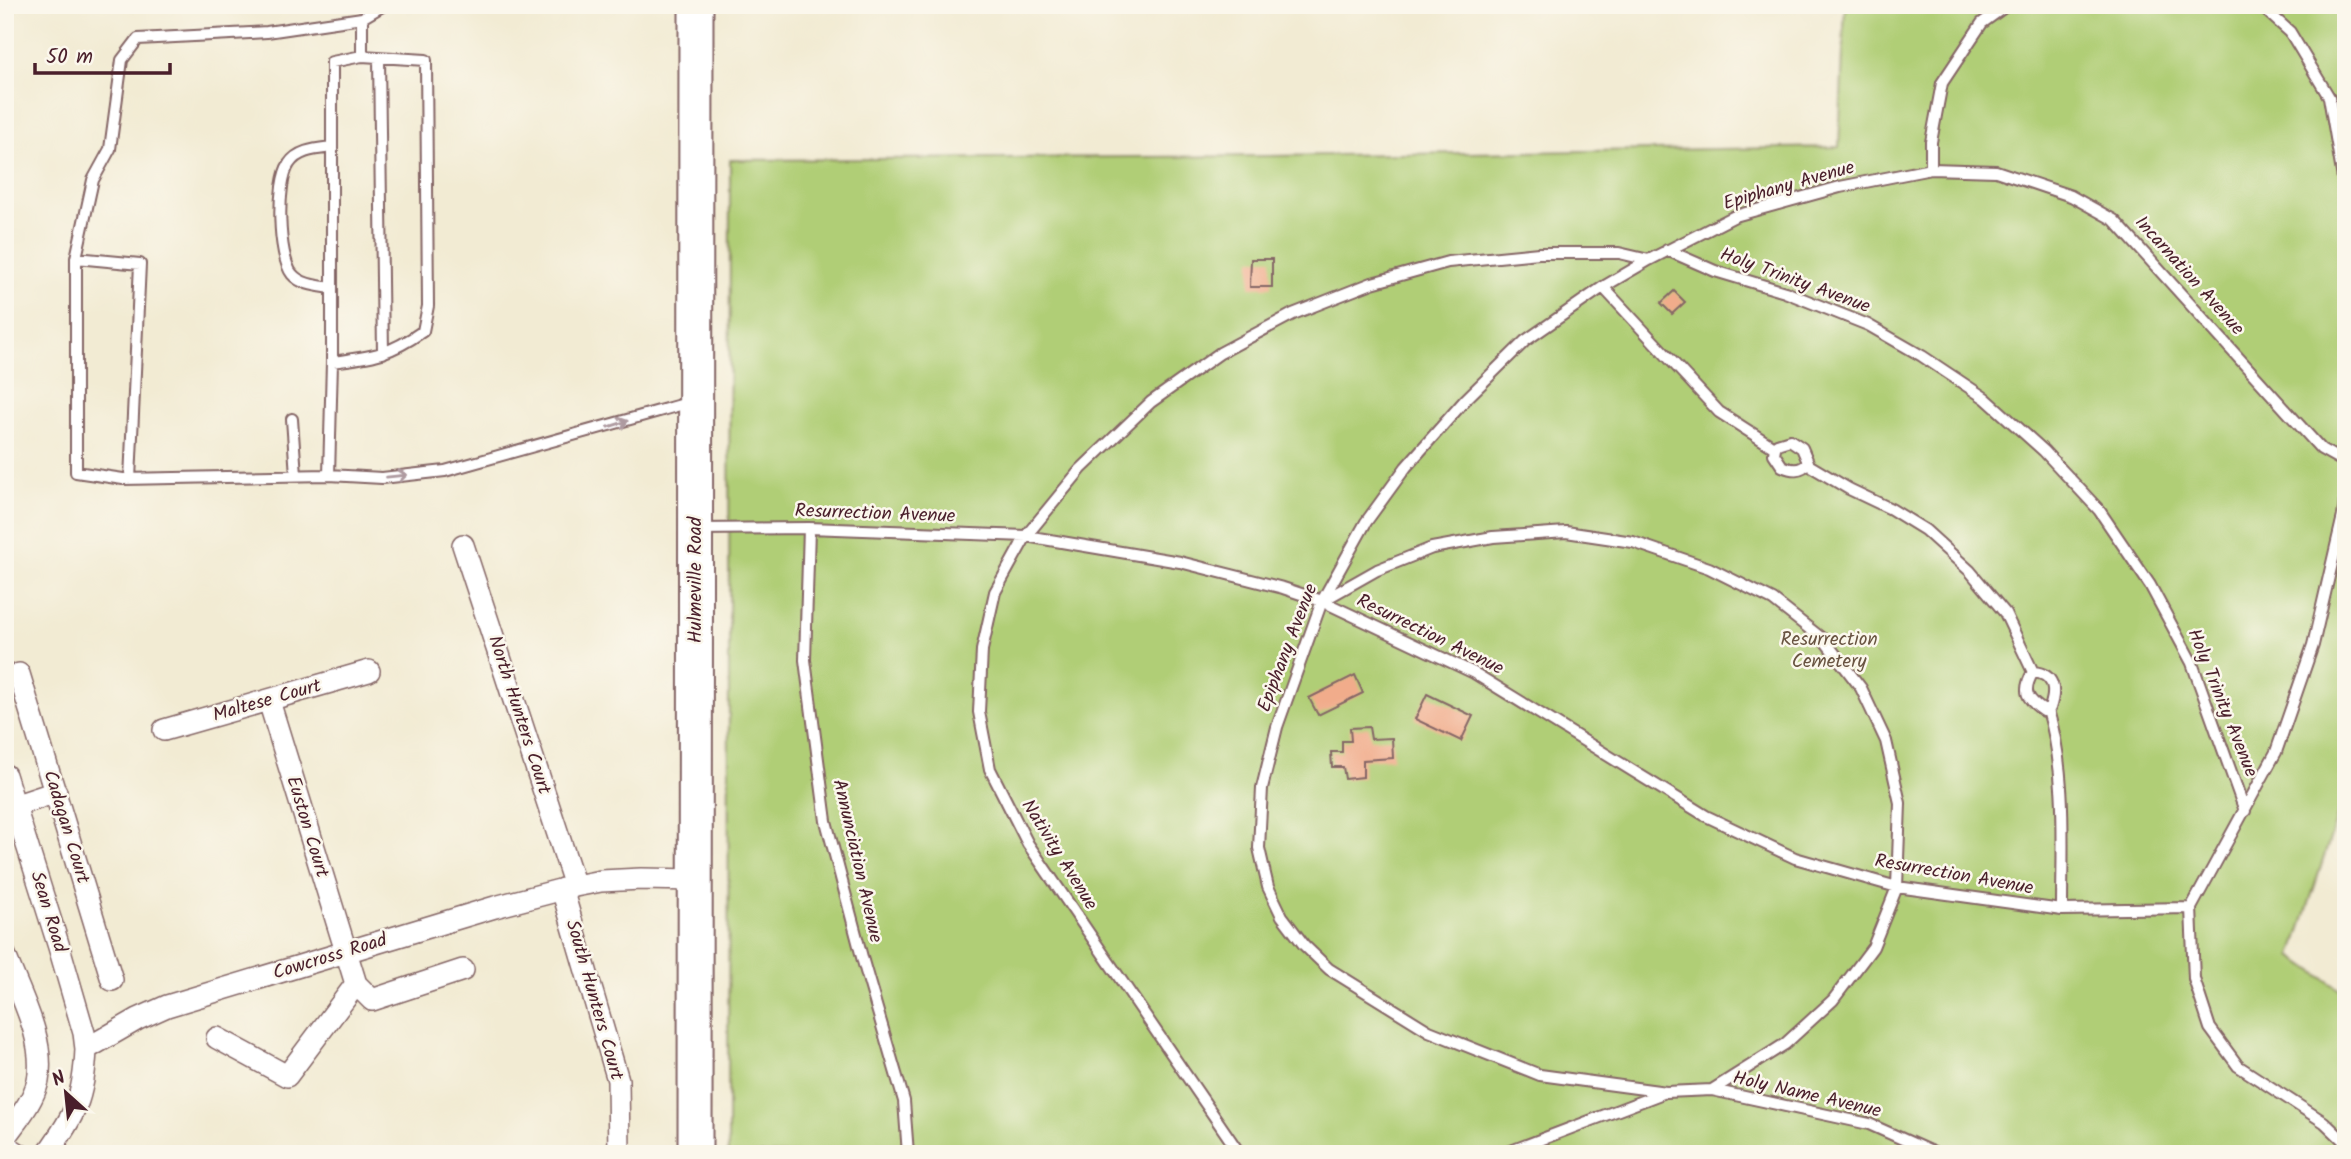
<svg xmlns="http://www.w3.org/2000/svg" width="2351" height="1159" viewBox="0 0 2351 1159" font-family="Kalam,sans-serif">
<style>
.green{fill:#b0ce76;stroke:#7d7650;stroke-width:2}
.building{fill:#f1ac8b}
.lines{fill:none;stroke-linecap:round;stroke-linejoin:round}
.service-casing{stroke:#856666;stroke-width:14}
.minor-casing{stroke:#856666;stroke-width:24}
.primary-casing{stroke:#856666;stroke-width:37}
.service{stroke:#fff;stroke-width:10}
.minor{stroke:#fff;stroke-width:21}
.primary{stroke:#fff;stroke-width:33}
.oneway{stroke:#ae9aa0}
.labels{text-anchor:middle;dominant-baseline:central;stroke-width:5;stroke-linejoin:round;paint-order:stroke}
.street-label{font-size:19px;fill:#4a1f2b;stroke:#fbf7ec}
.park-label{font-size:19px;fill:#695442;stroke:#fbf7ec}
</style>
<rect width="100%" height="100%" fill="#fbf7ec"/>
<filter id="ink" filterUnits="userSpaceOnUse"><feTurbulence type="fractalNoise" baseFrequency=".0143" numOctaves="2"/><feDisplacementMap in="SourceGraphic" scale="14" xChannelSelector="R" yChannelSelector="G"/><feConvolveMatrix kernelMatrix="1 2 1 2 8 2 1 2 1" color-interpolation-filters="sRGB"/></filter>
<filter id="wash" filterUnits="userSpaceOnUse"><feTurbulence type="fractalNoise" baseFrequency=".00686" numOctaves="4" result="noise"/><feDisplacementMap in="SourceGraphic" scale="28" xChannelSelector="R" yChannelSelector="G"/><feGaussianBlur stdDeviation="1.57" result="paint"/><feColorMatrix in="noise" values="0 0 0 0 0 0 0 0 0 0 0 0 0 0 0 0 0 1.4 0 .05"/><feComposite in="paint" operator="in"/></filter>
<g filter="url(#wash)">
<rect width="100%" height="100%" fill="#f2ebd3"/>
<path class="green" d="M 1845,5 L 2346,5 L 2346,789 L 2292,956 L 2346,994 L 2346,1154 L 728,1154 L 730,160 L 1269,156 L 1839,147 Z"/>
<g id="blocks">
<path class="building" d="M 1251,259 L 1272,259 L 1272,287 L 1250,287 Z
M 1674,291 L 1685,302 L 1672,314 L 1661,303 Z
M 1355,675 L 1363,693 L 1318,715 L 1309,698 Z
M 1427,694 L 1473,716 L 1461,741 L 1415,719 Z
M 1369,727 L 1371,739 L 1392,738 L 1393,758 L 1363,760 L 1363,777 L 1345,779 L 1343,767 L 1332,767 L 1331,752 L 1342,752 L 1342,741 L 1351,741 L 1350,728 Z"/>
</g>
</g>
<g filter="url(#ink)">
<use href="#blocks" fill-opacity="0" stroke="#856666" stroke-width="2"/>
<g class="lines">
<defs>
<path id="service" d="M 2260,5 L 2290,32 L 2329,97 L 2346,196
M 362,18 L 362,56 L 332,62 L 332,362 L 329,475 L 123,479 L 76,472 L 76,258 L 93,180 L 110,149 L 122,60 L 138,39 L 267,32 L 362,18 L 384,5
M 379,58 L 383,353
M 1931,169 L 1931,142 L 1942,83 L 1982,23 L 2007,5
M 1667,250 L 1715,271 L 1785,292 L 1868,325 L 1922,356 L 1985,398 L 2044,451 L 2099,510 L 2150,585 L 2192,663 L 2245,811
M 76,258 L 140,264 L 130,479
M 1603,287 L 1719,412 L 1775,448 L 1774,454 L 1782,466 C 1791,470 1802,472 1808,462 L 1802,448 L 1790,440 L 1777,444 L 1775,448
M 332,288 C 319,286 301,285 292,274 C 278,256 276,183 289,164 C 298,150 316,149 332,147
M 332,362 C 372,357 389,355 423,331 L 428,306 L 426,60 L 362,56
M 292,419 L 296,475
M 1807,464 L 1849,489 L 1891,509 L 1925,530 L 1970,571 L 2005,613 L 2033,672 C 2022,691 2026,699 2044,711 L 2050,708 C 2056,690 2055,674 2033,672
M 329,475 L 382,478 L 445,471 L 691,402
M 809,528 L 805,660 L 826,821 L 863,961 L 904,1101 L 908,1154
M 699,529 L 809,528 L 1026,536 L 1180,562 L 1283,588 L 1322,601 L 1474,673 L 1706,816 L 1795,858 L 1897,887 L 2062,910 L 2191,908
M 1324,600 L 1377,570 L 1432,548 L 1493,537 L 1566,532 L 1633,542 L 1709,568 L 1773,600 L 1825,641 L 1861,688 L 1886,741 L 1900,803 L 1897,887 L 1873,947 L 1833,1000 L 1785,1044 L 1712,1090
M 2048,710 C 2067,774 2062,844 2062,910
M 2191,908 L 2276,752 L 2313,645 L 2343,516 L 2346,493
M 2191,908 L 2194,979 L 2210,1028 L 2238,1066 L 2324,1122 L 2346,1143
M 1240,1154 L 1028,844 L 990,769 L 979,712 L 982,650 L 995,592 L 1026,536 L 1081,469 L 1151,402 L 1220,353 L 1293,314 L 1372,283 L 1448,262 L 1539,253 L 1619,253 L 1649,260
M 1503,1154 L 1663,1093
M 1936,1154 L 1869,1124 L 1712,1090 L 1666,1092 L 1540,1075 L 1429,1031 L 1329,969 L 1304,945 L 1282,916 L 1268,887 L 1259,848 L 1262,788 L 1277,727 L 1322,601 L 1366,522 L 1406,467 L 1466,399 L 1525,341 L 1603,287 L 1649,260 L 1735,216 L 1840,187 L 1931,169 L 1996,171 L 2071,196 L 2114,220 L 2321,449 L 2346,463"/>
<path id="minor" d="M 463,545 L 575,886
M 19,674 L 112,980
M 164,730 L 369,671
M 5,775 L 59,947 L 84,1033 L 86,1049
M 5,809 L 56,792
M 562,889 L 618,1080 L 619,1154
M 5,955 C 19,993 46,1039 38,1081 C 33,1102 17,1120 5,1137
M 356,984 L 372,1000 L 463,970
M 217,1038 L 287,1076 L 356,984 L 269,701
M 5,1145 L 19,1154
M 47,1154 C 75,1115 84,1098 86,1049 L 138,1019 L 167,1006 L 495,907 L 575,886 L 601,881 L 641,879 L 696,880"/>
<path id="primary" d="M 695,1154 L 696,5"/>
</defs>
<use href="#service" class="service-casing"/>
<use href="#minor" class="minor-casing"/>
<use href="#primary" class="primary-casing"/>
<use href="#service" class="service"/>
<use href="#minor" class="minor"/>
<use href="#primary" class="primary"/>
</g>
<defs><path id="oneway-shaft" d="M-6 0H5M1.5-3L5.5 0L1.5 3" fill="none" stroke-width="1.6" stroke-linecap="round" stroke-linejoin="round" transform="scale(1.75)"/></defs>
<g class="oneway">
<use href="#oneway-shaft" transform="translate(618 424) rotate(-17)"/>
<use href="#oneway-shaft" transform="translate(397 476) rotate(-6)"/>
</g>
</g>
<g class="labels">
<g class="street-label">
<text transform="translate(1789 186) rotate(-16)">Epiphany Avenue</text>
<text transform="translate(2189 276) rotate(48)">Incarnation Avenue</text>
<text transform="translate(1795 281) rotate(20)">Holy Trinity Avenue</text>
<text transform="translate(875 514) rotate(2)">Resurrection Avenue</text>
<text transform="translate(696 580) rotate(-90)">Hulmeville Road</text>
<text transform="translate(1430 635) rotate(26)">Resurrection Avenue</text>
<text transform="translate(1288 648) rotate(-69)">Epiphany Avenue</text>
<text transform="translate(267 701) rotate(-16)">Maltese Court</text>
<text transform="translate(2222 703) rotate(68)">Holy Trinity Avenue</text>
<text transform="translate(519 715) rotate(72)">North Hunters Court</text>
<text transform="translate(66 827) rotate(73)">Cadagan Court</text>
<text transform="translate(307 827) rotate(73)">Euston Court</text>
<text transform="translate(1059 855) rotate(58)">Nativity Avenue</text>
<text transform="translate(857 861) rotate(77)">Annunciation Avenue</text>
<text transform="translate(1954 875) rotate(10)">Resurrection Avenue</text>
<text transform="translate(48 912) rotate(73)">Sean Road</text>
<text transform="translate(330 957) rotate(-17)">Cowcross Road</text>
<text transform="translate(594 1000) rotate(74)">South Hunters Court</text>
<text transform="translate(1807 1095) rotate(13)">Holy Name Avenue</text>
</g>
<g class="park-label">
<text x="1829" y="640">Resurrection<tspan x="1829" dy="22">Cemetery</tspan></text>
</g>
</g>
<rect width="2351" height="1159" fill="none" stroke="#fbf7ec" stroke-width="28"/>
<g transform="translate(66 1093) rotate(333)" stroke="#fbf7ec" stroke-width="5" paint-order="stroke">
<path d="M0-5L12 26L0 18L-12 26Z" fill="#4a1f2b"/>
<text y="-10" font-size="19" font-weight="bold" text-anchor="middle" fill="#4a1f2b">N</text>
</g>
<path d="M35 63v10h135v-10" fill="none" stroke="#4a1f2b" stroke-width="3.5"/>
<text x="46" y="63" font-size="21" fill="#4a1f2b" stroke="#fbf7ec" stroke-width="5" paint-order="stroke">50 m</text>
</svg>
